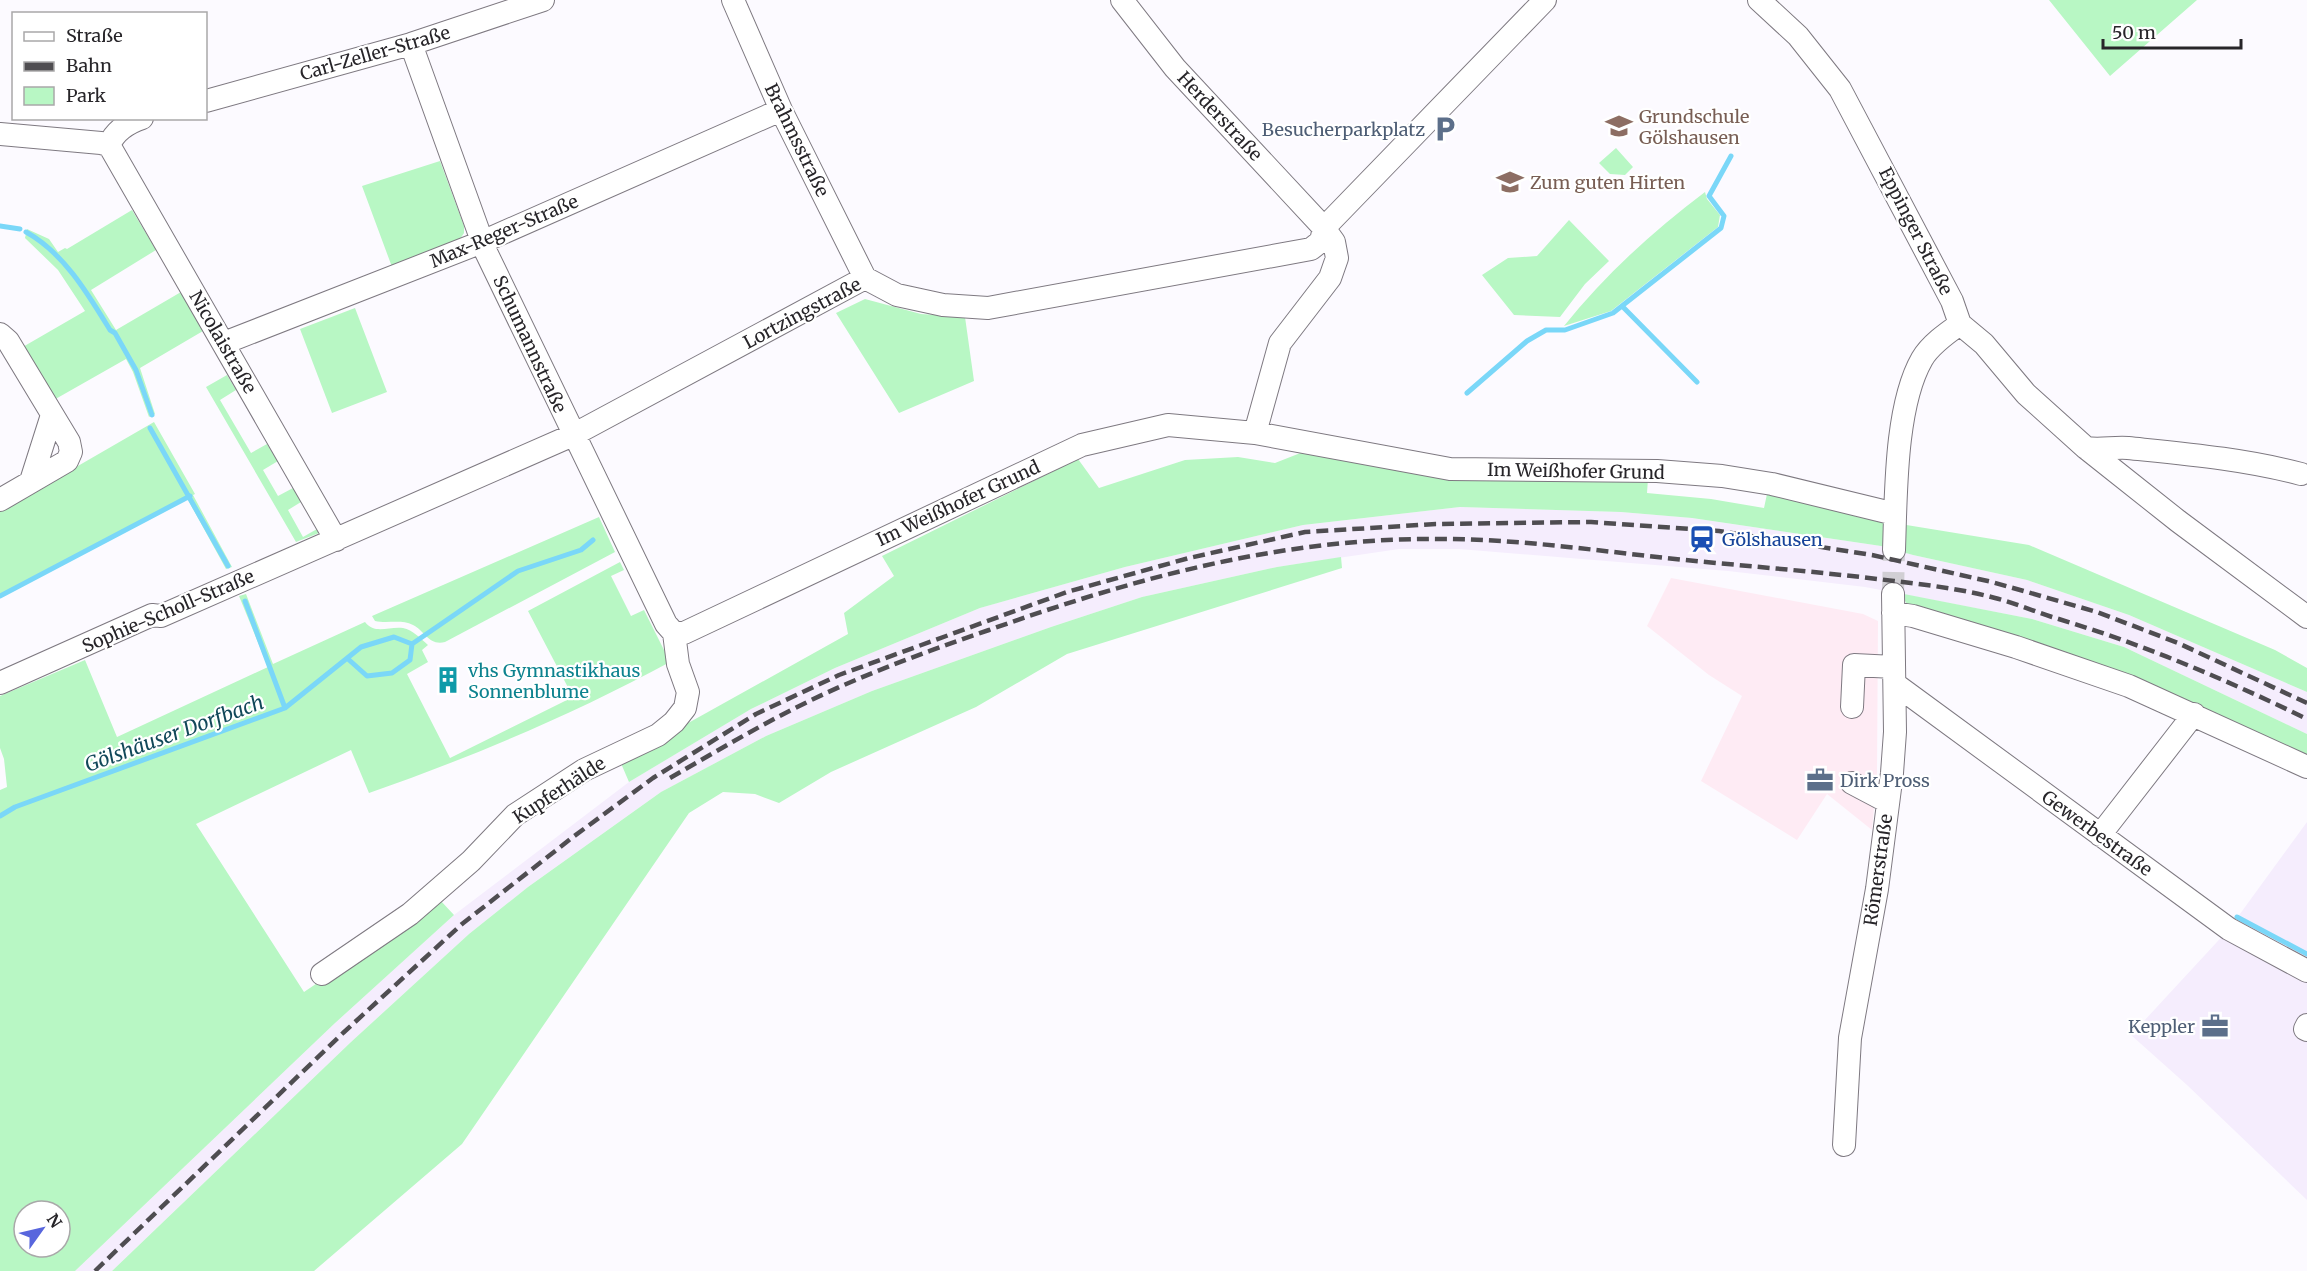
<svg xmlns="http://www.w3.org/2000/svg" width="2307" height="1271" viewBox="0 0 2307 1271" font-family="Merriweather,serif">
<style>
.commercial{fill:#feebf4}
.built{fill:#f5edfd}
.green{fill:#b8f7c4;fill-rule:evenodd}
.lines{fill:none;stroke-linecap:round;stroke-linejoin:round}
.stream{stroke:#7ad7f8;stroke-width:5}
.minor-tunnel{stroke:#d1cfd4;stroke-width:22;stroke-dasharray:22 11;stroke-linecap:butt}
.minor-casing{stroke:#7e7981;stroke-width:24}
.minor{stroke:#fff;stroke-width:22}
.rail{stroke:#4f4d51;stroke-width:4.5;stroke-dasharray:12 6;stroke-linecap:butt}
.labels{text-anchor:middle;dominant-baseline:central;stroke-width:4.5;stroke-linejoin:round;paint-order:stroke}
.street-label{font-size:18px;fill:#272529;stroke:#fff}
.education-label{font-size:18px;fill:#785e54;stroke:#fff;text-anchor:start}
.service-label{font-size:18px;fill:#4e5e75;stroke:#fff;text-anchor:end}
.transit-label{font-size:18px;fill:#164399;stroke:#fff;text-anchor:start}
.culture-label{font-size:18px;fill:#0d838f;stroke:#fff;text-anchor:start}
.water-label{font-size:20px;font-style:italic;fill:#114859;stroke:#fff}
</style>
<rect width="100%" height="100%" fill="#fcfaff"/>
<path class="commercial" d="M 1671,578 L 1863,614 L 1878,621 L 1877,774 L 1872,830 L 1827,794 L 1797,840 L 1701,781 L 1742,696 L 1709,675 L 1647,626 Z"/>
<path class="built" d="M 1460,507 L 1621,512 L 1692,518 L 1881,546 L 1913,555 L 2027,580 L 2129,615 L 2307,692 L 2307,734 L 2124,647 L 2032,619 L 1865,587 L 1728,571 L 1459,549 L 1399,549 L 1277,567 L 1142,597 L 1051,627 L 872,691 L 766,736 L 661,792 L 528,887 L 469,934 L 351,1042 L 112,1271 L 75,1271 L 334,1024 L 454,915 L 629,782 L 751,709 L 835,668 L 980,608 L 1125,567 L 1303,525 Z
M 2307,822 L 2307,1200 L 2187,1085 L 2131,1035 L 2229,929 Z"/>
<path class="green" d="M 2049,0 L 2197,0 L 2110,76 Z
M 1616,148 L 1633,167 L 1625,175 L 1610,174 L 1599,163 Z
M 440,161 L 464,226 L 464,233 L 458,242 L 392,267 L 362,186 Z
M 1705,192 L 1707,199 L 1720,215 L 1718,227 L 1611,311 L 1564,326 C 1605,275 1653,231 1705,192 Z
M 132,210 L 156,250 L 91,290 L 116,330 L 181,292 L 203,331 L 140,368 L 155,414 L 149,417 L 133,372 L 126,359 L 52,401 L 21,348 L 85,311 L 58,270 L 25,238 L 27,229 L 49,239 L 58,252 L 65,248 L 67,249 Z
M 1569,220 L 1609,261 L 1585,284 L 1560,317 L 1514,315 L 1482,275 L 1508,258 L 1537,256 Z
M 865,299 L 921,314 L 965,317 L 974,381 L 899,413 L 836,313 Z
M 355,308 L 387,392 L 332,413 L 300,329 Z
M 227,375 L 236,390 L 220,400 L 251,453 L 267,444 L 278,461 L 263,470 L 278,496 L 293,488 L 301,502 L 288,510 L 303,537 L 317,529 L 319,533 L 296,542 L 206,387 Z
M 154,422 L 195,494 L 193,495 L 232,567 L 226,569 L 187,498 L 0,596 L 0,511 Z
M 1303,452 L 1648,479 L 1647,493 L 1711,499 L 1764,508 L 1767,494 L 1882,521 L 2029,545 L 2275,650 L 2307,668 L 2307,692 L 2129,615 L 2027,580 L 1913,555 L 1881,546 L 1692,518 L 1621,512 L 1460,507 L 1303,525 L 1125,567 L 980,608 L 835,668 L 751,709 L 629,782 L 620,761 L 848,634 L 844,613 L 894,576 L 882,556 L 1078,459 L 1099,488 L 1185,460 L 1238,457 L 1275,463 Z
M 599,517 L 615,552 L 445,642 C 429,646 425,631 413,625 C 401,619 387,624 375,621 L 372,616 Z
M 1341,557 L 1342,568 L 1067,654 L 976,707 L 831,772 L 779,803 L 755,794 L 723,792 L 689,813 L 462,1144 L 314,1271 L 112,1271 L 351,1042 L 469,934 L 528,887 L 661,792 L 766,736 L 872,691 L 1051,627 L 1142,597 L 1277,567 Z
M 620,562 L 624,570 L 611,576 L 631,616 L 644,610 L 670,662 C 574,714 472,757 369,793 L 351,750 L 196,824 L 304,992 L 440,900 L 454,915 L 334,1024 L 75,1271 L 0,1271 L 0,790 L 7,787 L 4,759 L 0,748 L 0,696 L 85,660 L 117,737 L 268,667 L 239,596 L 246,594 L 273,664 L 365,622 C 375,635 389,626 403,628 C 413,630 420,638 428,645 L 422,650 L 428,662 L 407,674 L 450,758 L 573,697 L 528,611 ZM 24,1211 L 60,1211 L 60,1247 L 24,1247 Z
M 1904,594 L 2032,619 L 2124,647 L 2307,734 L 2307,768 L 1907,604 L 1903,598 Z"/>
<g class="lines">
<path class="stream" d="M 0,226 L 20,229
M 26,232 C 64,253 88,294 110,330 L 115,333 L 136,370 L 152,415
M 1622,306 L 1697,382
M 1467,393 L 1527,341 L 1546,330 L 1565,330 L 1613,313 L 1721,228 L 1724,216 L 1709,196 L 1731,156
M 150,428 L 228,566
M 0,596 L 190,496
M 245,601 L 285,708
M 348,659 L 367,676 L 392,673 L 410,660 L 412,644
M 0,816 L 15,807 L 285,708 L 361,647 L 394,637 L 412,644 L 518,571 L 581,550 L 593,540
M 2237,917 L 2307,954"/>
<path class="minor-tunnel" d="M 1893,594 L 1894,550"/>
<defs>
<path id="minor" d="M 733,0 L 781,110 L 865,278
M 1122,0 L 1175,68 L 1324,228 L 1334,242 L 1337,258 L 1330,278 L 1280,343 L 1255,433
M 1759,0 L 1798,36 L 1840,89 L 1952,301 L 1960,324 L 1984,344 L 2026,394 L 2086,448 L 2178,521 L 2307,617
M 411,44 L 486,252 L 666,624 L 674,633
M 206,101 L 411,44 L 543,0
M 0,134 L 101,143 L 109,145
M 109,145 L 336,540
M 109,145 C 115,131 127,123 142,118
M 1324,228 L 1545,0
M 0,334 L 8,341 L 69,442 L 71,452 L 67,461 L 0,500
M 224,343 L 482,242 L 781,110
M 2086,448 C 2100,450 2114,447 2128,448 C 2186,454 2244,459 2301,474
M 31,481 L 52,415
M 1894,550 C 1896,495 1895,406 1922,359 C 1930,345 1947,333 1960,324
M 1893,613 L 1913,616 L 2016,647 L 2129,686 L 2307,767
M 674,633 L 684,633 L 1082,445 L 1168,425 L 1255,433 L 1450,469 L 1657,471 L 1722,476 L 1772,484 L 1895,514
M 0,683 L 152,615 L 161,616 L 573,435 L 865,278 L 897,295 L 943,305 L 988,308 L 1311,249 L 1321,241 L 1324,228
M 1895,684 L 2229,929 L 2307,971
M 1852,707 L 1854,665 L 1894,667
M 1852,783 L 1888,802
M 2100,835 L 2194,714
M 322,974 L 410,914 L 471,861 L 515,815 L 584,770 L 658,735 L 674,722 L 685,708 L 688,692 L 678,664 L 674,633
M 2307,1025 L 2305,1029 L 2307,1030
M 1844,1145 L 1850,1038 L 1877,889 L 1892,773 L 1895,732 L 1893,594"/>
</defs>
<use href="#minor" class="minor-casing"/>
<use href="#minor" class="minor"/>
<path class="rail" d="M 670,778 C 727,745 784,711 844,685 C 892,664 940,647 989,630 C 1135,578 1284,537 1441,539 C 1530,539 1617,554 1706,562 C 1769,568 1831,573 1894,581 C 1928,585 1962,589 1995,598 C 2015,603 2033,611 2052,617 C 2140,643 2225,679 2307,719
M 95,1271 L 343,1033 L 462,924 L 573,837 L 653,778 L 756,714 L 839,675 L 1067,592 L 1189,558 L 1305,532 L 1436,524 L 1591,522 L 1719,531 L 1872,555 L 1992,582 L 2097,612 L 2178,643 L 2307,703"/>
</g>
<defs>
<symbol id="school-bare" viewBox="-9 -9 18 18"><path d="M0-5L7-2L0 1L-7-2ZM-4 1L0 2.5L4 1V4Q0 6-4 4Z" fill="#8d6e63" stroke="#fff" stroke-width="2.5" paint-order="stroke"/></symbol>
<symbol id="parking-bare" viewBox="-9 -9 18 18"><path d="M-3.5-5.5H1a3.5 3.5 0 0 1 0 7H-1V5.5H-3.5ZM-1-3.4V-.6H.8a1.4 1.4 0 0 0 0-2.8Z" fill="#5c6f8a" stroke="#fff" stroke-width="2.5" paint-order="stroke"/></symbol>
<symbol id="station-bare" viewBox="-9 -9 18 18"><path d="M-3-6H3Q5-6 5-4V2Q5 4 3 4L4.5 6H3L1.5 4h-3L-3 6H-4.5L-3 4Q-5 4-5 2V-4Q-5-6-3-6ZM-3.5-4v3h7v-3ZM-3.5 1v1.5H-2V1ZM2 1v1.5H3.5V1Z" fill="#1a4fb4" stroke="#fff" stroke-width="2.5" paint-order="stroke"/></symbol>
<symbol id="building-bare" viewBox="-9 -9 18 18"><path d="M-4-6H4V6H1V3H-1V6H-4ZM-2.5-4.3h1.7v1.8h-1.7ZM.8-4.3h1.7v1.8H.8ZM-2.5-1h1.7V.8h-1.7ZM.8-1h1.7V.8H.8Z" fill="#0f9aa8" stroke="#fff" stroke-width="2.5" paint-order="stroke"/></symbol>
<symbol id="office-bare" viewBox="-9 -9 18 18"><path d="M-6-3h4V-5.5h4V-3h4V5H-6ZM-1-4.5V-3h2v-1.5ZM-6 0V1H6V0Z" fill="#5c6f8a" stroke="#fff" stroke-width="2.5" paint-order="stroke"/></symbol>
</defs>
<g fill-rule="evenodd">
<use href="#school-bare" x="1600" y="107" width="38" height="38"/>
<use href="#parking-bare" x="1426" y="110" width="38" height="38"/>
<use href="#school-bare" x="1491" y="163" width="38" height="38"/>
<use href="#station-bare" x="1683" y="520" width="38" height="38"/>
<use href="#building-bare" x="429" y="661" width="38" height="38"/>
<use href="#office-bare" x="1801" y="761" width="38" height="38"/>
<use href="#office-bare" x="2196" y="1007" width="38" height="38"/>
</g>
<g class="labels">
<g class="street-label">
<text transform="translate(375 53) rotate(-16)">Carl-Zeller-Straße</text>
<text transform="translate(1220 116) rotate(47)">Herderstraße</text>
<text transform="translate(797 140) rotate(64)">Brahmsstraße</text>
<text transform="translate(504 231) rotate(-23)">Max-Reger-Straße</text>
<text transform="translate(1916 231) rotate(63)">Eppinger Straße</text>
<text transform="translate(802 313) rotate(-28)">Lortzingstraße</text>
<text transform="translate(223 342) rotate(60)">Nicolaistraße</text>
<text transform="translate(530 344) rotate(65)">Schumannstraße</text>
<text transform="translate(1576 471) rotate(1)">Im Weißhofer Grund</text>
<text transform="translate(958 503) rotate(-25)">Im Weißhofer Grund</text>
<text transform="translate(168 611) rotate(-23)">Sophie-Scholl-Straße</text>
<text transform="translate(559 790) rotate(-33)">Kupferhälde</text>
<text transform="translate(2097 833) rotate(36)">Gewerbestraße</text>
<text transform="translate(1878 870) rotate(-82)">Römerstraße</text>
</g>
<g class="education-label">
<text x="1639" y="116">Grundschule<tspan x="1639" dy="21">Gölshausen</tspan></text>
<text x="1530" y="182">Zum guten Hirten</text>
</g>
<g class="service-label">
<text x="1425" y="129">Besucherparkplatz</text>
<text x="1840" y="780" text-anchor="start">Dirk Pross</text>
<text x="2195" y="1026">Keppler</text>
</g>
<g class="transit-label">
<text x="1722" y="539">Gölshausen</text>
</g>
<g class="culture-label">
<text x="468" y="670">vhs Gymnastikhaus<tspan x="468" dy="21">Sonnenblume</tspan></text>
</g>
<g class="water-label">
<text transform="translate(174 733) rotate(-20)">Gölshäuser Dorfbach</text>
</g>
</g>
<rect x="12" y="12" width="195" height="108" fill="#ffffff" stroke="#a9a8a9" stroke-width="1.5"/>
<rect x="24" y="32" width="30" height="9" fill="#ffffff" stroke="#a9a8a9" stroke-width="1.5"/>
<text x="66" y="42" font-size="18" fill="#272529">Straße</text>
<rect x="24" y="62" width="30" height="9" fill="#4f4d51" stroke="#a9a8a9" stroke-width="1.5"/>
<text x="66" y="72" font-size="18" fill="#272529">Bahn</text>
<rect x="24" y="87" width="30" height="18" fill="#b8f7c4" stroke="#a9a8a9" stroke-width="1.5"/>
<text x="66" y="102" font-size="18" fill="#272529">Park</text>
<g transform="translate(42 1229) rotate(56)"><circle r="28" fill="#ffffff" stroke="#a9a8a9" stroke-width="1.5"/>
<path d="M0-4.5L10 22L0 15L-10 22Z" fill="#5866dd"/>
<text y="-9" font-size="16" font-weight="bold" text-anchor="middle" fill="#272529">N</text>
</g>
<path d="M2103 39v9h138v-9" fill="none" stroke="#272529" stroke-width="3"/>
<text x="2112" y="39" font-size="18" fill="#272529" stroke="#ffffff" stroke-width="4.5" paint-order="stroke">50 m</text>
</svg>
